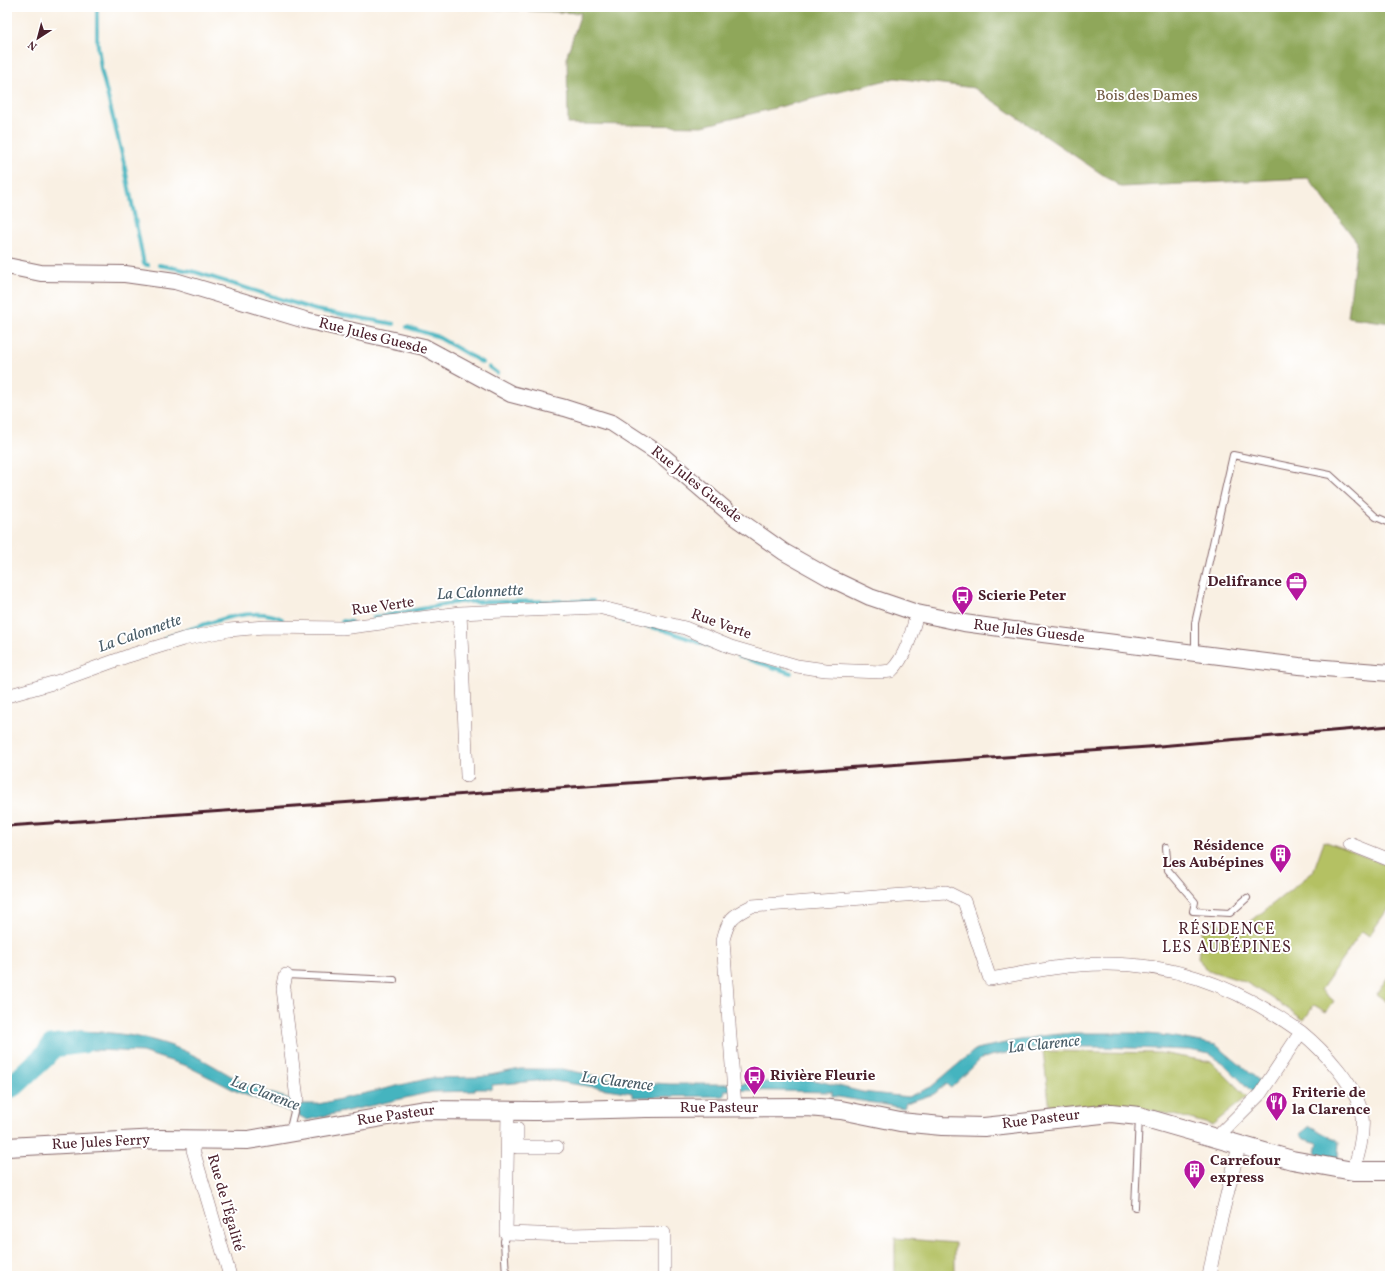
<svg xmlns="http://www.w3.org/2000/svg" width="1397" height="1283" viewBox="0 0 1397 1283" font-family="Vollkorn,serif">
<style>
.green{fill:#b4c164;stroke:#7f7048}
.forest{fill:#8fa75a;stroke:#6c6342}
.water{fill:#45b4bf;stroke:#486a75}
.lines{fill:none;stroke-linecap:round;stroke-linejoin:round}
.stream{stroke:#45b4bf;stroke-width:4}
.river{stroke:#45b4bf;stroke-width:23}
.service-casing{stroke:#87686b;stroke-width:8}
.minor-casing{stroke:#87686b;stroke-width:14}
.tertiary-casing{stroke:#87686b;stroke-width:18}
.secondary-casing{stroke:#87686b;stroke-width:20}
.service{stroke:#fff;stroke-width:6}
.minor{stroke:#fff;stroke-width:13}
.tertiary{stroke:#fff;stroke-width:16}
.secondary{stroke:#fff;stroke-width:18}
.rail{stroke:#4a1f2b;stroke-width:3}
.labels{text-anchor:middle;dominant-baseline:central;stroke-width:4;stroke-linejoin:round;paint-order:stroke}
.park-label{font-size:15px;fill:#6f583f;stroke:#fff}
.street-label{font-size:15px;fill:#4a1f2b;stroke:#fff}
.poi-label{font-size:15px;font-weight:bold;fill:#4a1f2b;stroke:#fff;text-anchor:start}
.water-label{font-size:16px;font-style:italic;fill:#485b66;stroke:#fff}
.neighbourhood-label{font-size:16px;letter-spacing:1px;fill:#4a1f2b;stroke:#fff}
</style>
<rect width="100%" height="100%" fill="#fff"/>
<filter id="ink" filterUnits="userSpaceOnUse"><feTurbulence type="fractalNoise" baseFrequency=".025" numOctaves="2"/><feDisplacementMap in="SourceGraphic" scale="8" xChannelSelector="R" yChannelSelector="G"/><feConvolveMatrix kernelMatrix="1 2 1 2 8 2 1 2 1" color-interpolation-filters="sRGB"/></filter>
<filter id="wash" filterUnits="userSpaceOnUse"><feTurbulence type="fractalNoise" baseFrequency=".012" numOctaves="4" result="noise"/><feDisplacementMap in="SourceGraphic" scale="16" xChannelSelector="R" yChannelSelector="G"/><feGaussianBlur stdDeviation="0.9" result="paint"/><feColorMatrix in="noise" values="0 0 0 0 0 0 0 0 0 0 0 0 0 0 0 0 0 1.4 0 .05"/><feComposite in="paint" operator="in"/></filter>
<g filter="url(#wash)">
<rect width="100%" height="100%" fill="#f9f0e3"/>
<path class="green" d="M 1324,841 L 1390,866 L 1390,906 L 1369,936 L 1362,931 L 1321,990 L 1334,1001 L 1326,1012 L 1314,1005 L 1304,1020 L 1269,996 L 1245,982 L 1205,969 L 1198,957 L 1203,926 L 1211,921 L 1240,930 L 1313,872 Z
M 1390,974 L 1390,1004 L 1376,994 Z
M 1043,1051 L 1160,1053 L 1212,1062 L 1247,1097 L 1212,1125 L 1183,1117 L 1145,1109 L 1105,1104 L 1050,1110 Z
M 895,1238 L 955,1243 L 955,1276 L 895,1276 Z"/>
<path class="forest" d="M 440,7 L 1390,7 L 1390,323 L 1348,317 L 1357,242 L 1308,178 L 1121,187 L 974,88 L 895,78 L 703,126 L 568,124 L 567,55 L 581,13 Z"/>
<path class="water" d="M 78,1031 C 117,1032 156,1037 191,1054 C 209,1062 225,1073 242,1082 C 258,1090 276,1095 294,1100 L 291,1112 L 238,1092 L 187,1066 L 142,1052 L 72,1049 L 54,1055 L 44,1067 L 17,1090 L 7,1095 L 7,1088 C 24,1076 50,1060 53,1038 Z
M 1072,1033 L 1136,1033 L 1169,1036 L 1216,1045 L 1261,1082 L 1252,1092 L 1225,1065 L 1210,1054 L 1189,1050 L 1102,1047 L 1039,1047 L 990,1056 L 981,1059 L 951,1088 L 946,1084 L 934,1094 L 906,1103 L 904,1108 L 832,1096 L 832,1092 L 725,1090 L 724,1096 L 633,1097 L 633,1093 L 547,1080 L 492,1085 L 492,1089 L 475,1089 L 475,1091 L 432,1092 L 307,1120 L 298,1115 L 300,1104 L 319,1104 L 431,1078 L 480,1077 L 520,1069 L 562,1069 L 622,1081 L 670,1084 L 742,1084 L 802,1079 L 819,1081 L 862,1092 L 908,1097 L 931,1087 L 976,1049 L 1040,1036 Z
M 1310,1126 L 1339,1142 L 1338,1158 L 1316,1153 L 1318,1143 L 1304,1139 L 1300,1134 Z"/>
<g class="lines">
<path class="stream" d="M 97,7 L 97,38 L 101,69 L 124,163 L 144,264 L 148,265
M 159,265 L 195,272 L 316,310 L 394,324
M 407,327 L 436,336 L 483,363
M 489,367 L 497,373
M 373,618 L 458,602 L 593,601
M 342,621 L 351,622
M 623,621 L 664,630 L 724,651
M 165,638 C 196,628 251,603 282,619
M 738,656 L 791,673"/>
<path class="river" d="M 7,1088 L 14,1085 L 47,1054 L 52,1046 L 83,1042"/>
</g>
</g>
<g filter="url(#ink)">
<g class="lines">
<defs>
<path id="service" d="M 1195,652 L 1195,623 L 1233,455 L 1330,475 L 1376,517 L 1390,523
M 1166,847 L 1168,870 L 1195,902 L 1193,911 L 1230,913 L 1247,898
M 286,975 L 394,980
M 293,1131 L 291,1124 L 297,1099
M 1135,1207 L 1139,1117
M 506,1233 L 504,1241 L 506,1276"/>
<path id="minor" d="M 460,613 L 467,776
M 7,696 L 56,682 L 128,656 L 183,639 L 229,630 L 265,627 L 342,628 L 460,613 L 598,607 L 685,628 L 731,647 L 797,666 L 826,670 L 882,672 L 891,671 C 906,657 912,632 917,613
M 1350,844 L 1390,860
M 286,975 L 283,989 L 297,1099
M 735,1107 L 723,940 C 728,919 733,915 752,906 L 946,892 L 964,901 L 990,979 C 1020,974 1050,967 1080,965 C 1165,958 1233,984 1301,1032
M 508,1111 L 506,1233 L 569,1235 L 664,1233 L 664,1276
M 517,1129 L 517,1147 L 557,1147
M 195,1139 L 193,1150 L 230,1276
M 1220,1140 L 1222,1132 L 1260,1094 L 1301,1032 C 1323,1050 1358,1087 1362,1116 C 1364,1135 1359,1154 1353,1171
M 1209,1276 L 1217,1235 L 1239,1146"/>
<path id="tertiary" d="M 7,266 L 41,273 L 125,274 L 175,281 L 305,320 L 424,347 L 511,394 L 565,408 L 612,423 L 664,457 L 733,516 L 784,552 L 830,578 L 870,597 L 917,613 L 964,623 L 1043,634 L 1299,666 L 1390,673"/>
<path id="secondary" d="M 7,1147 L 159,1139 L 248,1140 L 424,1110 L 536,1111 L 646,1108 L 808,1107 L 841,1110 L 900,1122 L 942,1126 L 984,1127 L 1111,1113 L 1139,1116 L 1292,1160 L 1353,1171 L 1390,1171"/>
</defs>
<use href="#service" class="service-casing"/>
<use href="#minor" class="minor-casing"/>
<use href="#tertiary" class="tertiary-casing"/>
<use href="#secondary" class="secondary-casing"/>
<use href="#service" class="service"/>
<use href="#minor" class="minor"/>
<use href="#tertiary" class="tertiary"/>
<use href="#secondary" class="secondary"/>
<path class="rail" d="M 7,826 L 1148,747 L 1390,726"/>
</g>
</g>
<defs>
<symbol id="office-pin" viewBox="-11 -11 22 30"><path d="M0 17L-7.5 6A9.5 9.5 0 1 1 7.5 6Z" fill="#b5179e" stroke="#fff"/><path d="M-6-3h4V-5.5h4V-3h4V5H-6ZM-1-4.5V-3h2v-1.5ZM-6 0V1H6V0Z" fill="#fff"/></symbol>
<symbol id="bus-pin" viewBox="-11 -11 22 30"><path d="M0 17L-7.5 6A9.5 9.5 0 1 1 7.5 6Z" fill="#b5179e" stroke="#fff"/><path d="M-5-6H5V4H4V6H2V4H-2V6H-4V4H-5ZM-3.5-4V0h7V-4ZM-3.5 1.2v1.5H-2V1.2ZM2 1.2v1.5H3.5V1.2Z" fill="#fff"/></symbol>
<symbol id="building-pin" viewBox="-11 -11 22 30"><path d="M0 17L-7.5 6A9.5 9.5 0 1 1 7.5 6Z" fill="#b5179e" stroke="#fff"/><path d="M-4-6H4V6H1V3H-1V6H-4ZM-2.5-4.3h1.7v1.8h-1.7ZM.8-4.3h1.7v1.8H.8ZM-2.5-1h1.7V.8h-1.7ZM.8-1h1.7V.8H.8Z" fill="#fff"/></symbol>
<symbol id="restaurant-pin" viewBox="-11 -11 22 30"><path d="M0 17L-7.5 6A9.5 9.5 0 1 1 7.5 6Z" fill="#b5179e" stroke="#fff"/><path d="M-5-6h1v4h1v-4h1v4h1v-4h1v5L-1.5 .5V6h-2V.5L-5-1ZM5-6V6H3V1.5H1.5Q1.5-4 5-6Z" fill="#fff"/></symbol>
</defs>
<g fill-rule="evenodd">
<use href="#office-pin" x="1284" y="570" width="25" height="34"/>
<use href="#bus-pin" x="950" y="584" width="25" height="34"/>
<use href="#building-pin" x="1268" y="842" width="25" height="34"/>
<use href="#bus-pin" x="742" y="1064" width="25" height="34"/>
<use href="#restaurant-pin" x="1264" y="1090" width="25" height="34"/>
<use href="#building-pin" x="1182" y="1158" width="25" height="34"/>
</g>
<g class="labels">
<g class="park-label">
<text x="1147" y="96">Bois des Dames</text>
</g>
<g class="street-label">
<text transform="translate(373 337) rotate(14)">Rue Jules Guesde</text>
<text transform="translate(696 485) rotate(39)">Rue Jules Guesde</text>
<text transform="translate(383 607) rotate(-8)">Rue Verte</text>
<text transform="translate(721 625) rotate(20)">Rue Verte</text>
<text transform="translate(1029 632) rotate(7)">Rue Jules Guesde</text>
<text x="719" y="1108">Rue Pasteur</text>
<text transform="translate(396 1116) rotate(-8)">Rue Pasteur</text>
<text transform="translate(1041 1120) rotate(-7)">Rue Pasteur</text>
<text transform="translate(101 1143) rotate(-3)">Rue Jules Ferry</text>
<text transform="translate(225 1203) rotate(74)">Rue de l'Égalité</text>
</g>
<g class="poi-label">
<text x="1282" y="582" text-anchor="end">Delifrance</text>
<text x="978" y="596">Scierie Peter</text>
<text x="1264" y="846" text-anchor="end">Résidence<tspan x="1264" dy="17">Les Aubépines</tspan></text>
<text x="770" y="1076">Rivière Fleurie</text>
<text x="1292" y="1093">Friterie de<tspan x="1292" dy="17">la Clarence</tspan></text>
<text x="1210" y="1161">Carrefour<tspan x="1210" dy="17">express</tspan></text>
</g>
<g class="water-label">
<text transform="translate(480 593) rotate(-3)">La Calonnette</text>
<text transform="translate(140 634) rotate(-19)">La Calonnette</text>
<text transform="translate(1044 1045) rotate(-6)">La Clarence</text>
<text transform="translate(617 1082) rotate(7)">La Clarence</text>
<text transform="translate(265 1094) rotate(21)">La Clarence</text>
</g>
<g class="neighbourhood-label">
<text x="1227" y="930">RÉSIDENCE<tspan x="1227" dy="18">LES AUBÉPINES</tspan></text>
</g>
</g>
<rect width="1397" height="1283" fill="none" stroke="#fff" stroke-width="24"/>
<g transform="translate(38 38) rotate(216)" stroke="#ffffff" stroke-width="3" paint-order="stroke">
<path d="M0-3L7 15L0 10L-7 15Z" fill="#4a1f2b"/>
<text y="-6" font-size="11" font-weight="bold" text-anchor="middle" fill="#4a1f2b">N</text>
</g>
</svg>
